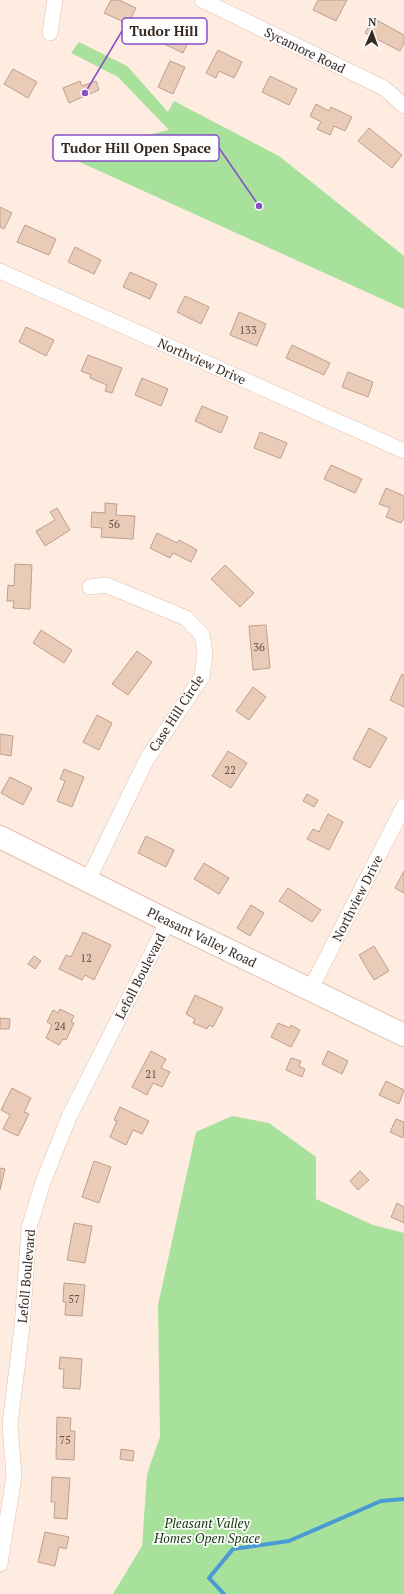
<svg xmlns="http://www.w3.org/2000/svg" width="404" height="1594" viewBox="0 0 404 1594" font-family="'PT Serif',serif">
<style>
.green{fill:#a7e19b}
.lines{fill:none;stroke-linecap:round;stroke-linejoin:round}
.stream{stroke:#4a9bd3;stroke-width:4}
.building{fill:#eacbb8;stroke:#bc9f8d}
.minor-casing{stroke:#dec0ad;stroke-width:16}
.secondary-casing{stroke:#dec0ad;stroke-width:24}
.minor{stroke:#fff;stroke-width:15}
.secondary{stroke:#fff;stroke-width:22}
.labels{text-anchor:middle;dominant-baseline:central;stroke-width:3.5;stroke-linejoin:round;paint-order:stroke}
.number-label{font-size:11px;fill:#635248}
.street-label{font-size:13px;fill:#362a23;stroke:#fdfdfd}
.park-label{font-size:13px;font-style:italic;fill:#123807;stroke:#fdfdfd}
.leader{fill:none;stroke:#864fc6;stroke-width:1.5}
.callout-dot{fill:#864fc6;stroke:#fdfdfd;stroke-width:1.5}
.callout{fill:#fdfdfd;stroke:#864fc6;stroke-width:1.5}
.callout-label{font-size:14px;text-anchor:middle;font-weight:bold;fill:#362a23}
</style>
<rect width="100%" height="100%" fill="#ffece0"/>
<path class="green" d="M 79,42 L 127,66 L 168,112 L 174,101 L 279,156 L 404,256 L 404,309 L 62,154 L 169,130 L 118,77 L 71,53 Z
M 232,1116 L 269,1123 L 316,1157 L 316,1199 L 373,1225 L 404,1233 L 404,1594 L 113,1594 L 142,1546 L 147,1474 L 160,1437 L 158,1305 L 196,1132 Z"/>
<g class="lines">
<path class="stream" d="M 224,1594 L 209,1578 L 233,1549 L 289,1541 L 381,1501 L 404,1499"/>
</g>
<path class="building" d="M 111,0 L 119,0 L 136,8 L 128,24 L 104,13 Z
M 318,0 L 347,0 L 336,21 L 313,10 Z
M 373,18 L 404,35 L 404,43 L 400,51 L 365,33 Z
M 168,26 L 191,36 L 183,53 L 160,42 Z
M 218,50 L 242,62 L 234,78 L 219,71 L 216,78 L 206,73 Z
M 170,61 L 185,67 L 173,94 L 158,87 Z
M 13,69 L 37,82 L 28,98 L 4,84 Z
M 270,76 L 297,89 L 289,105 L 262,92 Z
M 80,81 L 82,86 L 96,81 L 99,90 L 69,103 L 63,88 Z
M 316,104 L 329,111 L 331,107 L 352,117 L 345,131 L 334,126 L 330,135 L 317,129 L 321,122 L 310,116 Z
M 369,128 L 402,155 L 392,168 L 358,141 Z
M 0,207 L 12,213 L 4,229 L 0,227 Z
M 25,225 L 56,239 L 49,255 L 17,242 Z
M 75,247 L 101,260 L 94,274 L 68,262 Z
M 130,272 L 157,284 L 150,299 L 123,287 Z
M 185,296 L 209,307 L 201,324 L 177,312 Z
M 239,312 L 266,324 L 257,346 L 230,335 Z
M 26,327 L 54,340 L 46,356 L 19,342 Z
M 292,345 L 330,363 L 324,375 L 286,358 Z
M 88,355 L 122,368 L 112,393 L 105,391 L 107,385 L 90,378 L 91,375 L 81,371 Z
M 348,372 L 373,382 L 368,397 L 342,387 Z
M 142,378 L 168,389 L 161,406 L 135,395 Z
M 202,406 L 228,417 L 221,433 L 195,421 Z
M 260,432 L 287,443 L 281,458 L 279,458 L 254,448 Z
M 331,465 L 362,479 L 355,493 L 324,479 Z
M 386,488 L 404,496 L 404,518 L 401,523 L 386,517 L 390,508 L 379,504 Z
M 105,503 L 117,504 L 116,515 L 135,516 L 133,539 L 101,537 L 102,528 L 91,527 L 92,512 L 105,513 Z
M 57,508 L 70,530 L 45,546 L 36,531 L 55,520 L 50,512 Z
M 157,533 L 177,543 L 179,540 L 197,550 L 191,562 L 173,553 L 170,558 L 150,548 Z
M 15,564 L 32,565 L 30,609 L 13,608 L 14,601 L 7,601 L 8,585 L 14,586 Z
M 225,565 L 254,593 L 240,607 L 211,579 Z
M 266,625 L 270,668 L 253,670 L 249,626 Z
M 41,630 L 72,650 L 64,663 L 33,643 Z
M 137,651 L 152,662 L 128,695 L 112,684 Z
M 402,674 L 404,675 L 404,707 L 390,700 Z
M 253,687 L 266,697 L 249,720 L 236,711 Z
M 97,715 L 112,723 L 99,750 L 83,742 Z
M 369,728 L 387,738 L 370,768 L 353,759 Z
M 0,734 L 13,736 L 11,756 L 0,754 Z
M 228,751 L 247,763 L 231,788 L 212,776 Z
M 64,769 L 84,777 L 72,807 L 57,801 L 65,781 L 60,779 Z
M 10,777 L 32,788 L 23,805 L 1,793 Z
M 307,794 L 318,800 L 314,807 L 303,801 Z
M 328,814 L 343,822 L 329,850 L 307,839 L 313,829 L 319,832 Z
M 146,836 L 174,850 L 166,867 L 138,853 Z
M 204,863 L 229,878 L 219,894 L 194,879 Z
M 404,871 L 404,893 L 395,888 Z
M 288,888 L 321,910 L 312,922 L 279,901 Z
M 251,905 L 264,913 L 250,936 L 237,928 Z
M 83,932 L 111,945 L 94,980 L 85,975 L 82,980 L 59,969 L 66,955 L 71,957 Z
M 374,946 L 389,971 L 374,980 L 359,955 Z
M 34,956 L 41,961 L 35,969 L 28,964 Z
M 195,995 L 223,1008 L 213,1027 L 209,1025 L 207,1029 L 193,1023 L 195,1019 L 186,1014 Z
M 60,1009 L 74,1016 L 71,1022 L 74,1023 L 66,1040 L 63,1039 L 59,1045 L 46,1038 L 52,1025 L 47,1022 L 53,1010 L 58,1013 Z
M 0,1018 L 10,1019 L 9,1029 L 0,1029 Z
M 278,1023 L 290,1028 L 291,1025 L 300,1030 L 291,1047 L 271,1037 Z
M 151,1051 L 166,1059 L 161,1068 L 170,1072 L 162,1087 L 153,1083 L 147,1095 L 132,1087 Z
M 328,1051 L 348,1061 L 342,1074 L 322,1064 Z
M 291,1058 L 301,1061 L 299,1066 L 305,1069 L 302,1077 L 286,1070 Z
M 386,1081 L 404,1090 L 399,1104 L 379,1095 Z
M 12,1088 L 31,1098 L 24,1112 L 29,1114 L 18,1136 L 3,1129 L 10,1115 L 1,1110 Z
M 120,1107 L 149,1121 L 142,1134 L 133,1130 L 126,1145 L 110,1137 L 117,1121 L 114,1120 Z
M 396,1119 L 404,1122 L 403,1138 L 390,1132 Z
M 94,1161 L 111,1167 L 99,1203 L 82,1197 Z
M 0,1168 L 5,1169 L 0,1190 Z
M 360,1171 L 369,1180 L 358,1190 L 350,1181 Z
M 397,1203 L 404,1207 L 404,1223 L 391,1217 Z
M 74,1223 L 92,1226 L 85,1263 L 67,1260 Z
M 64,1283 L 85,1285 L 82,1316 L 65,1315 L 66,1302 L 63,1302 Z
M 60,1357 L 82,1359 L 80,1389 L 63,1388 L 64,1369 L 59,1369 Z
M 57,1417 L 71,1418 L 70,1431 L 75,1431 L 74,1460 L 56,1459 Z
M 121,1449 L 134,1451 L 133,1461 L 120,1459 Z
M 52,1477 L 70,1478 L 67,1519 L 54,1518 L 55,1502 L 51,1502 Z
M 45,1532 L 69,1537 L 66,1549 L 59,1547 L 55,1566 L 38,1562 Z"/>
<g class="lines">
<defs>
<path id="minor" d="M 202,0 L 384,88 L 404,106
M 50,33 L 55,0
M 0,271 L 404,451
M 88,880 L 147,759 L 202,677 L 205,654 L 202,635 L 186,618 L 106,585 L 90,587
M 310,990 L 404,806
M 0,1564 L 14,1476 L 10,1424 L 22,1327 L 29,1228 L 43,1182 L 69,1117 L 168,921"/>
<path id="secondary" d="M 0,837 L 168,921 L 404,1035"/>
</defs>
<use href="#minor" class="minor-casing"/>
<use href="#secondary" class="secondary-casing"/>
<use href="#minor" class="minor"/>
<use href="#secondary" class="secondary"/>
</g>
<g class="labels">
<g class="number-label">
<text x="248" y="330">133</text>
<text x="114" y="524">56</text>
<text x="259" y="647">36</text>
<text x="230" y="770">22</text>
<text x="86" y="958">12</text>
<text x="60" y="1026">24</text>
<text x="151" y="1074">21</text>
<text x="74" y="1299">57</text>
<text x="65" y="1440">75</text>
</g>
<g class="street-label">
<text transform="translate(305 50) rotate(26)">Sycamore Road</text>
<text transform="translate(202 361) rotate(24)">Northview Drive</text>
<text transform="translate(176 713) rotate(-57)">Case Hill Circle</text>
<text transform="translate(357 898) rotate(-63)">Northview Drive</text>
<text transform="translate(202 937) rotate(26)">Pleasant Valley Road</text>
<text transform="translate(140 976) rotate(-63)">Lefoll Boulevard</text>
<text transform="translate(26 1276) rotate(-85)">Lefoll Boulevard</text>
</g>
<g class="park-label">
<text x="207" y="1523">Pleasant Valley<tspan x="207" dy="15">Homes Open Space</tspan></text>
</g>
</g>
<path class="leader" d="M85 93L122 31M259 206L219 148"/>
<g class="callout-dot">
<circle cx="85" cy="93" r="4"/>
<circle cx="259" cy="206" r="4"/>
</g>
<g class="callout">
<rect x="122" y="18" width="85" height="26" rx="4"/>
<rect x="53" y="135" width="166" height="26" rx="4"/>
</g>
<g class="callout-label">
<text x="164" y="36">Tudor Hill</text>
<text x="136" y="153">Tudor Hill Open Space</text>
</g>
<g transform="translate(372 32) rotate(2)" stroke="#fdfdfd" stroke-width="3" paint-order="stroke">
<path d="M0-3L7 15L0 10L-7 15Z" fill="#362a23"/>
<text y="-6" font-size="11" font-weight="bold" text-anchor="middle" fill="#362a23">N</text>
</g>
</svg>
